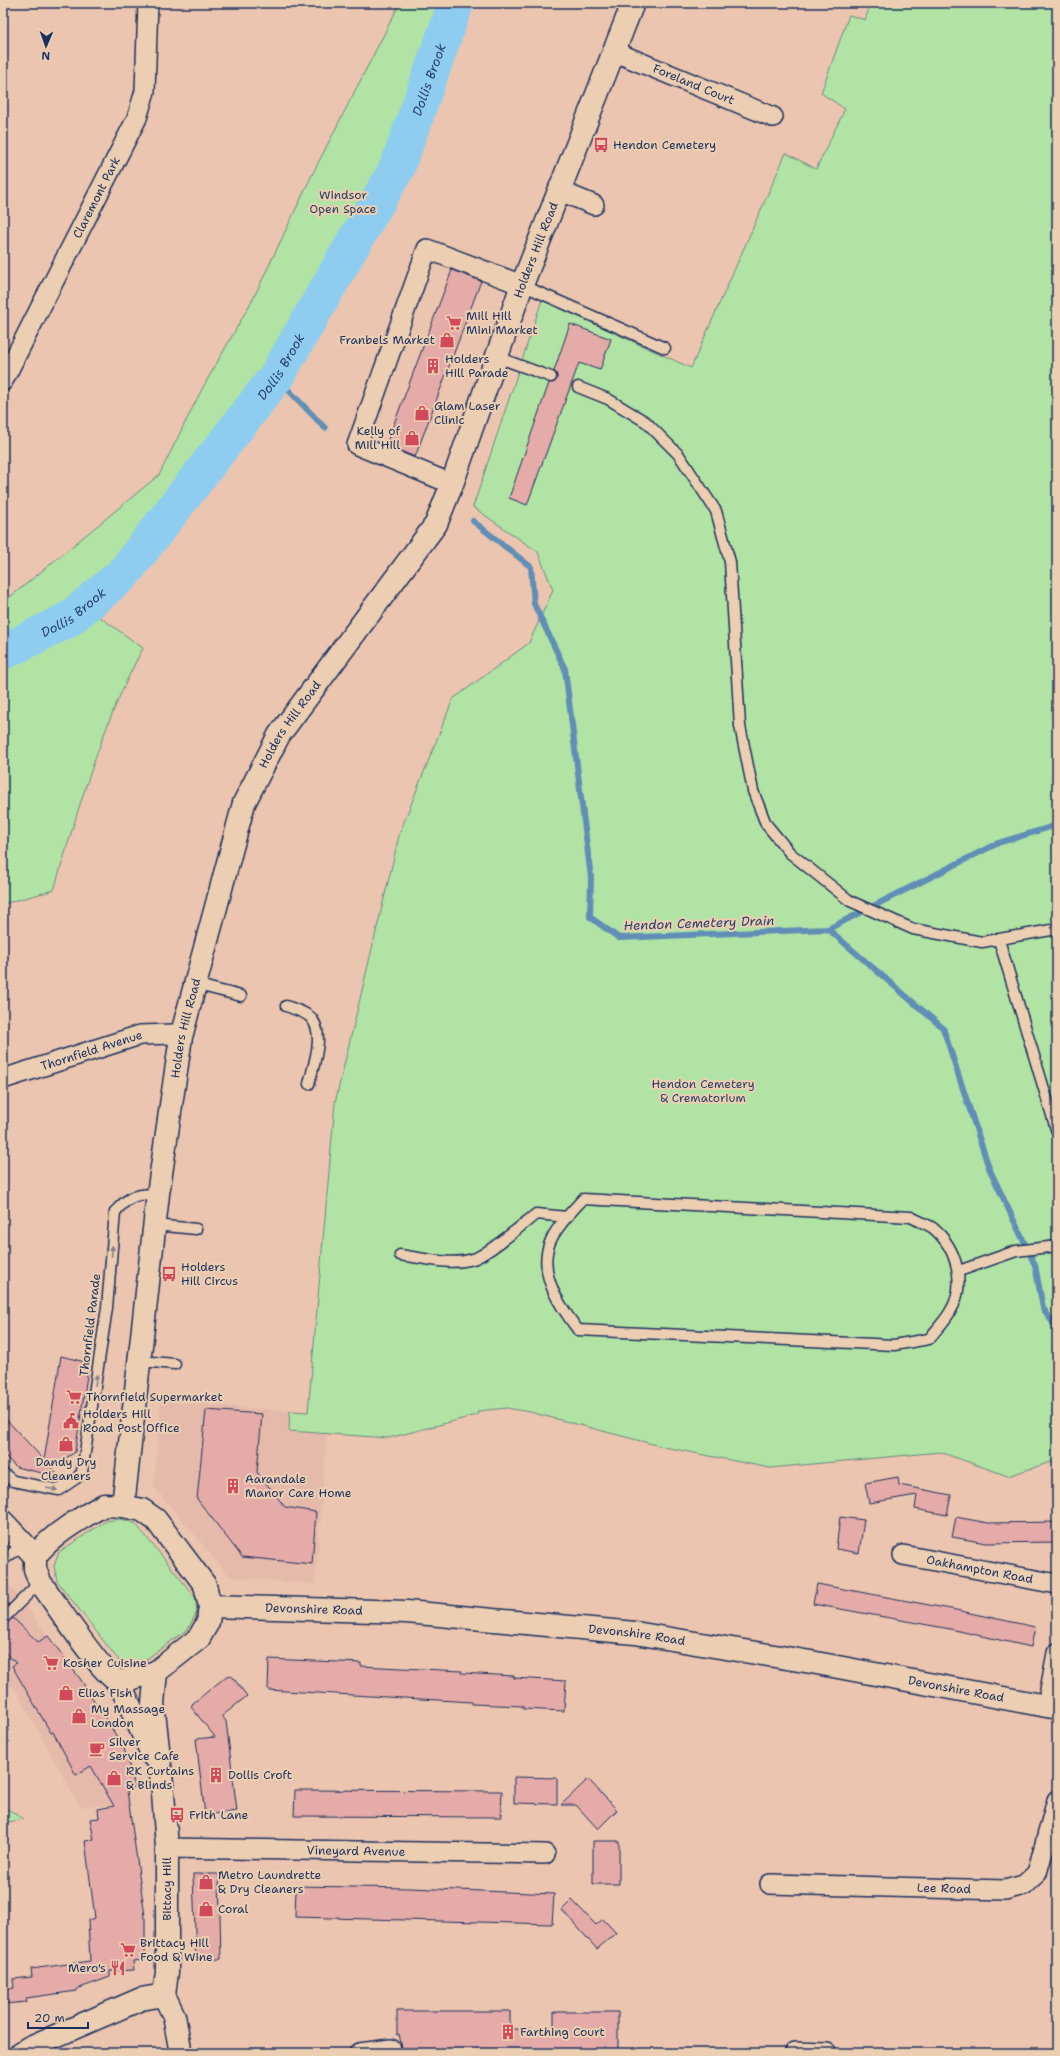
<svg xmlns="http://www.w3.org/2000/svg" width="1060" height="2056" viewBox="0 0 1060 2056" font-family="'Shantell Sans',sans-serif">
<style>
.built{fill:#e5baab}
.green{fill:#b1e3a4;stroke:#668981}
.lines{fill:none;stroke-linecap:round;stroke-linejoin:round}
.stream{stroke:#618eb6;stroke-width:6}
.river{stroke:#8fcdf0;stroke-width:36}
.building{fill:#e5aba8;stroke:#1b2f5e}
.lane-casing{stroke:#1b2f5e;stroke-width:13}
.street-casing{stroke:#1b2f5e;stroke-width:22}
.secondary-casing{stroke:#1b2f5e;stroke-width:25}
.lane{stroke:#eccfb2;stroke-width:10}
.street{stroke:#eccfb2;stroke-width:19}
.secondary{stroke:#eccfb2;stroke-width:22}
.oneway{fill:#847f88}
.labels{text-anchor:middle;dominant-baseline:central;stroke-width:4;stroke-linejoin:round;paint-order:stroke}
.street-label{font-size:12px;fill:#1b2f5e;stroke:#eccfb2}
.poi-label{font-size:12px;fill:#1b2f5e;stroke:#eccfb2;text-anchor:start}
.park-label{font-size:12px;fill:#2a4165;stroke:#eccfb2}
.water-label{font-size:13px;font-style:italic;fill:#273f6d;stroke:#eccfb2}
</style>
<rect width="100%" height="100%" fill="#ebc5af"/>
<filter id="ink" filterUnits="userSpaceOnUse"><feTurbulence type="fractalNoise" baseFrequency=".025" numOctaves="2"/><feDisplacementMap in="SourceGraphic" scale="8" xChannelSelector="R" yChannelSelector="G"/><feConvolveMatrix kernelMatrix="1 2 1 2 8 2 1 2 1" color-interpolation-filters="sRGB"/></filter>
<g filter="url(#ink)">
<path class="built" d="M 161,1401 L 290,1411 L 289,1431 L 327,1434 L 315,1584 L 230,1577 L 154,1487 Z
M 4,1578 L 48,1636 L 124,1748 L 135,1786 L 128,1790 L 129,1803 L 80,1807 L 15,1688 L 3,1685 Z"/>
<path class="green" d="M 400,3 L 474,3 L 447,74 L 376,224 L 267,413 L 139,572 L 93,612 L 143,648 C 102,724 79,807 54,890 L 3,904 L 3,603 L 159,475 L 201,391 L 254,297 L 313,173 Z
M 871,3 L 1057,3 L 1057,1460 L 1008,1476 L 940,1452 L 770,1468 L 664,1447 L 530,1412 L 507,1408 L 478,1411 L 477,1415 L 389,1438 L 289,1431 L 290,1411 L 308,1412 L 335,1103 L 400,832 L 453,699 L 529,643 L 553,590 L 538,552 L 473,507 L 542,300 L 691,368 L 786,153 L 816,169 L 845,109 L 821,93 L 849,15 L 865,20 Z
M 120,1519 L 135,1523 L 195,1597 L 197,1612 L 188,1629 L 137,1666 L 120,1662 L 57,1581 L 54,1566 L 59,1552 L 106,1521 Z
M 3,1806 L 23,1819 L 3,1823 Z"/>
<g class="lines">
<path class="stream" d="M 276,377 L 325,428
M 473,521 L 531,567 L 534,604 L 565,669 L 591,878 L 590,917 L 619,938 L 828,929 L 998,843 L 1057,825
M 828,929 L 943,1028 L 989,1168 L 1035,1265 L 1043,1308 L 1057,1329"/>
<path class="river" id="s1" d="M 3,652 L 68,620 L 123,574 L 276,377 L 397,168 L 456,3"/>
</g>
<path class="building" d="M 452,270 L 481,281 L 415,457 L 386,445 Z
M 570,324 L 611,339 L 600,370 L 579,363 L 527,505 L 509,498 L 549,383 L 555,382 L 557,379 L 556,373 L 554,371 Z
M 61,1356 L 89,1363 L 75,1452 L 51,1468 L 59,1476 L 44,1473 L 42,1474 L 42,1473 L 16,1467 L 3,1454 L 3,1416 L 44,1460 Z
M 206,1410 L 262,1414 L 257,1472 L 285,1507 L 316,1512 L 312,1564 L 242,1557 L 197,1499 Z
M 898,1477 L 899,1485 L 951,1495 L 947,1515 L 915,1509 L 917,1495 L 869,1503 L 865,1483 Z
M 840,1517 L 864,1520 L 859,1553 L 836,1549 Z
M 956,1517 L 988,1523 L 1057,1522 L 1057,1542 L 986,1543 L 952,1537 Z
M 817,1584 L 956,1610 L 1035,1627 L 1031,1647 L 950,1629 L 813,1604 Z
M 13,1618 L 38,1642 L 48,1636 L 81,1680 L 124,1748 L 135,1786 L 127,1791 L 145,1916 L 145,1960 L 133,1961 L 134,1970 L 110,1971 L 110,1977 L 77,1989 L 77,1991 L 26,1998 L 27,2002 L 3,2004 L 3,1989 L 14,1988 L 13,1979 L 32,1977 L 31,1969 L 90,1961 L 88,1920 L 95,1918 L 85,1841 L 94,1840 L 90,1819 L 99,1818 L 98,1809 L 114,1806 L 91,1766 L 76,1775 L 53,1732 L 51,1733 L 12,1666 L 16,1663 L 3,1651 L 3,1625 Z
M 269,1659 L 361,1663 L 361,1666 L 462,1671 L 461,1673 L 514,1676 L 514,1678 L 566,1681 L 564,1711 L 523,1709 L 523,1706 L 472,1704 L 472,1702 L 268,1690 Z
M 228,1675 L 229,1676 L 231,1675 L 247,1696 L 222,1716 L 226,1721 L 237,1811 L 205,1815 L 196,1739 L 215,1737 L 191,1707 L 193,1705 L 192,1704 Z
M 514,1777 L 557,1778 L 557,1804 L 514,1803 Z
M 588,1779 L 617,1810 L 598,1829 L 576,1805 L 561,1805 Z
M 295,1790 L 502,1791 L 501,1817 L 294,1816 Z
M 593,1841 L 619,1841 L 619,1884 L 593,1884 Z
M 193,1874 L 219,1874 L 221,1959 L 196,1960 Z
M 296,1886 L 410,1888 L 554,1894 L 552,1924 L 295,1917 Z
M 572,1900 L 596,1925 L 603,1919 L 616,1933 L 597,1949 L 562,1910 Z
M 397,2011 L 510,2011 L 510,2029 L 554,2029 L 554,2012 L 618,2012 L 618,2053 L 418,2053 L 418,2048 L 402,2048 L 399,2034 L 397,2035 Z"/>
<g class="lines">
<defs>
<path id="lane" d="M 522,285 L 665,348
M 497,357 L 551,377
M 578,387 L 608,399 L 646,422 L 679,455 L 716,511 L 730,562 L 740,726 L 753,791 L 766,824 L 790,853 L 850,901 L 913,929 L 982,942 L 1057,929
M 999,940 L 1057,1132
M 194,984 L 241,996
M 286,1006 C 294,1009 302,1011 309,1016 C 327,1031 313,1066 309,1084
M 583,1199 L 911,1217 C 918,1221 927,1224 933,1228 C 957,1248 967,1285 950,1312 C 944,1322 936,1330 929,1339 L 894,1345 L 578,1330 C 560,1306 536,1272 551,1240 C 558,1225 572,1211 583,1199 Z
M 155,1225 L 196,1229
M 400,1255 C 422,1258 451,1266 473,1259 C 487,1255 522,1225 536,1214 L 567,1217
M 959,1271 L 1016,1251 L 1057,1246
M 140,1361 L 175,1364
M 3,1473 L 13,1481 L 59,1490 L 78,1477 L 82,1472 L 107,1308 L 115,1212 C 129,1195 137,1194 158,1194
M 3,1560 L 24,1544
M 3,1619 L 40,1582"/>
<g id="street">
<path id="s2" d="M 615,52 L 773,117"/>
<path d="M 560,191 L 594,205"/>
<path id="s3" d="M 3,381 L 137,118 L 145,91 L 148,3"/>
<path d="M 452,484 L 357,445 L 427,249 L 522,285"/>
<path id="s4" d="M 3,1079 L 140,1035 L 173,1034 L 181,1037"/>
<path id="s5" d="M 903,1555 L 1057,1584"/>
<path d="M 1047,1706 L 1057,1653"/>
<path id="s6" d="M 167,1848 L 545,1854"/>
<path id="s7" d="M 770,1884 L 1005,1890 L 1024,1885 L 1037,1873 L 1057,1800"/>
<path d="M 795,2052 L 827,2053"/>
<path d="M 359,2053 L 391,2049 L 391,2053"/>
</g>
<g id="secondary">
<path d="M 104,1505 L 123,1506 L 142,1510 L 156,1520 L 205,1585 L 210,1606 L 208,1622 L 199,1638 L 156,1672 L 119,1682 C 101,1674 55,1602 40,1582 L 35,1569 L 35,1556 C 53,1534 79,1519 104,1505 Z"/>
<path id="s8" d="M 123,1506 L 158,1194 L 181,1037 L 244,803 L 279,735 L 436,524 L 452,484 L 522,285 L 633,3"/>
<path d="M 3,1522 L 35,1556"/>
<path id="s9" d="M 210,1606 L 407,1612 L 635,1633 L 811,1662 L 1057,1708"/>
<path d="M 156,1672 L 153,1703 L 163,1793 L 167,1848 L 167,1972 L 164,1995 L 174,2016 L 181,2053"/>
<path d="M 119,1682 L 153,1756"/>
<path d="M 21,2053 L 30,2047 L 141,1999 L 164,1995"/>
</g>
</defs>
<use href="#lane" class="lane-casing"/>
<use href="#street" class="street-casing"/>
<use href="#secondary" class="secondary-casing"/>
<use href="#lane" class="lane"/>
<use href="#street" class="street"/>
<use href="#secondary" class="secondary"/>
</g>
<defs><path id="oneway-solid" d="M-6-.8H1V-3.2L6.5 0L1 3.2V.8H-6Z"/></defs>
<g class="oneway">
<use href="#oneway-solid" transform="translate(112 1251) rotate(-85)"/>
<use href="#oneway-solid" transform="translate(96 1380) rotate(-81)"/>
<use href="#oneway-solid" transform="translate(52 1489) rotate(10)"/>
</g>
</g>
<defs>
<symbol id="bus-bare" viewBox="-9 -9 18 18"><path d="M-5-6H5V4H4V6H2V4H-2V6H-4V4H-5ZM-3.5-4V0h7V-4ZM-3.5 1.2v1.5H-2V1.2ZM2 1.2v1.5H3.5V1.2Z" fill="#d1495b" stroke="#eccfb2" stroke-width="2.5" paint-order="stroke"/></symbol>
<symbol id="supermarket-bare" viewBox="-9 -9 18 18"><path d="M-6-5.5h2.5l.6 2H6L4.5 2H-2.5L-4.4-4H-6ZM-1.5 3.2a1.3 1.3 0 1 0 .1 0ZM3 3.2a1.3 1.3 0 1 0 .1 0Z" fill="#d1495b" stroke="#eccfb2" stroke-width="2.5" paint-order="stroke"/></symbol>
<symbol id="shop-bare" viewBox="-9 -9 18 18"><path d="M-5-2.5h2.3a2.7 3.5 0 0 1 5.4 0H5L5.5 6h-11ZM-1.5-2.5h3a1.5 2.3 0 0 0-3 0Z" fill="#d1495b" stroke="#eccfb2" stroke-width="2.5" paint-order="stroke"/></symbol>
<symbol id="building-bare" viewBox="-9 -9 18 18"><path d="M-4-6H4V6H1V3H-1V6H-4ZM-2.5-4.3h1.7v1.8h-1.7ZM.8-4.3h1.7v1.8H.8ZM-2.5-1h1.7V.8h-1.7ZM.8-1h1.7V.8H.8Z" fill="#d1495b" stroke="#eccfb2" stroke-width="2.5" paint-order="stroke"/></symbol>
<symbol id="civic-bare" viewBox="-9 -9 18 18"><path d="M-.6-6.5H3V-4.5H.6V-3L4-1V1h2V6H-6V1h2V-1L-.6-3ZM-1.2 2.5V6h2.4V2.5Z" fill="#d1495b" stroke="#eccfb2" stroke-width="2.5" paint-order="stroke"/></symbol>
<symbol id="cafe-bare" viewBox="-9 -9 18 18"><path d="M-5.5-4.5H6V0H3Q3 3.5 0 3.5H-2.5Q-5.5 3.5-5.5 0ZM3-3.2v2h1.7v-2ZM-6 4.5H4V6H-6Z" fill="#d1495b" stroke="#eccfb2" stroke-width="2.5" paint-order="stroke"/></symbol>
<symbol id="restaurant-bare" viewBox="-9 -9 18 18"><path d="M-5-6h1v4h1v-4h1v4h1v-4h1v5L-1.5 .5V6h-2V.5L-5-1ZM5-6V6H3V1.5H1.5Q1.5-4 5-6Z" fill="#d1495b" stroke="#eccfb2" stroke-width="2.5" paint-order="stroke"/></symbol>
</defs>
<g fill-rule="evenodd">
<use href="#bus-bare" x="590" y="134" width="22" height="22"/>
<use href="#supermarket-bare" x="443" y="312" width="22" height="22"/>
<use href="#shop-bare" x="436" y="329" width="22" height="22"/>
<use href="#building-bare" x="422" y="355" width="22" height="22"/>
<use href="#shop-bare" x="411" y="402" width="22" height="22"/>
<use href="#shop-bare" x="401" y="427" width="22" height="22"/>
<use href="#bus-bare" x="158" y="1263" width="22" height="22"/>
<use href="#supermarket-bare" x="63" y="1386" width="22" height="22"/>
<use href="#civic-bare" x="60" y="1410" width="22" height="22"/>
<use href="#shop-bare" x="55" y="1433" width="22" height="22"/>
<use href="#building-bare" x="222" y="1475" width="22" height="22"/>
<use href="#supermarket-bare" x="40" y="1652" width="22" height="22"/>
<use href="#shop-bare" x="55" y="1682" width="22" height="22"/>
<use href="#shop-bare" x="68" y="1705" width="22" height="22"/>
<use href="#cafe-bare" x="86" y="1738" width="22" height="22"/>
<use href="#building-bare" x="205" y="1764" width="22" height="22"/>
<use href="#shop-bare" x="103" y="1767" width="22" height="22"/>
<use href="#bus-bare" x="166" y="1804" width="22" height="22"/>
<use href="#shop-bare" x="195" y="1871" width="22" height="22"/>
<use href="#shop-bare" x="195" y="1898" width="22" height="22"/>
<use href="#supermarket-bare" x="117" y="1939" width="22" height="22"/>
<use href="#restaurant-bare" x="107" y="1957" width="22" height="22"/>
<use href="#building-bare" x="497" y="2021" width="22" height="22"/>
</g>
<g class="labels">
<g class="street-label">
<text stroke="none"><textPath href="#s2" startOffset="85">Foreland Court</textPath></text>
<text stroke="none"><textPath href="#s3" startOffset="206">Claremont Park</textPath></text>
<text stroke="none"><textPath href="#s8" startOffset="1346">Holders Hill Road</textPath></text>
<text stroke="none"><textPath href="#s8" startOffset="806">Holders Hill Road</textPath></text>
<text stroke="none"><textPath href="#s8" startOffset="482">Holders Hill Road</textPath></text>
<text stroke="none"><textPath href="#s4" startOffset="93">Thornfield Avenue</textPath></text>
<text transform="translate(90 1325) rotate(-83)">Thornfield Parade</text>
<text stroke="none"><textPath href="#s5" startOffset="78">Oakhampton Road</textPath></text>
<text stroke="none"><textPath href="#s9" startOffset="104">Devonshire Road</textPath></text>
<text stroke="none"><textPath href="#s9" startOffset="428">Devonshire Road</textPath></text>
<text stroke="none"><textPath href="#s9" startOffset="752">Devonshire Road</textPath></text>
<text stroke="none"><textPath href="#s6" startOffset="189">Vineyard Avenue</textPath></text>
<text transform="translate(167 1889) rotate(-90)">Bittacy Hill</text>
<text stroke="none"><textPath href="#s7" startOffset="174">Lee Road</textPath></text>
</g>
<g class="poi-label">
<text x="613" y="145">Hendon Cemetery</text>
<text x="466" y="316">Mill Hill<tspan x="466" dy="14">Mini Market</tspan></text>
<text x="435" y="340" text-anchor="end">Franbels Market</text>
<text x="445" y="359">Holders<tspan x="445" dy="14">Hill Parade</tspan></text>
<text x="434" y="406">Glam Laser<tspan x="434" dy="14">Clinic</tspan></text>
<text x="400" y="431" text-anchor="end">Kelly of<tspan x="400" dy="14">Mill Hill</tspan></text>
<text x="181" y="1267">Holders<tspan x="181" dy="14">Hill Circus</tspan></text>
<text x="86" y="1397">Thornfield Supermarket</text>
<text x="83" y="1414">Holders Hill<tspan x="83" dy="14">Road Post Office</tspan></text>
<text x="66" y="1462" text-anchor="middle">Dandy Dry<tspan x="66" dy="14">Cleaners</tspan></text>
<text x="245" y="1479">Aarandale<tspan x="245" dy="14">Manor Care Home</tspan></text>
<text x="63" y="1663">Kosher Cuisine</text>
<text x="78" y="1693">Elias Fish</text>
<text x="91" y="1709">My Massage<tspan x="91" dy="14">London</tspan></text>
<text x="109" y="1742">Silver<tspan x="109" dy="14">Service Cafe</tspan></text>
<text x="126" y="1771">RK Curtains<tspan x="126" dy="14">&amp; Blinds</tspan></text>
<text x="228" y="1775">Dollis Croft</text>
<text x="189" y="1815">Frith Lane</text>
<text x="218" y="1875">Metro Laundrette<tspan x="218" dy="14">&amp; Dry Cleaners</tspan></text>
<text x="218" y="1909">Coral</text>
<text x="140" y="1943">Brittacy Hill<tspan x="140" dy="14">Food &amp; Wine</tspan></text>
<text x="106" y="1968" text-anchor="end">Mero's</text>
<text x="520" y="2032">Farthing Court</text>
</g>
<g class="park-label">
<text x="343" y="195">Windsor<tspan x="343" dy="14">Open Space</tspan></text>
<text x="703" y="1084">Hendon Cemetery<tspan x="703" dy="14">&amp; Crematorium</tspan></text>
</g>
<g class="water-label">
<text stroke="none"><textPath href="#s1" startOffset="729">Dollis Brook</textPath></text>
<text stroke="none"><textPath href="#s1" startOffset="405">Dollis Brook</textPath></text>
<text stroke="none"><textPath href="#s1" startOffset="81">Dollis Brook</textPath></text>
<text transform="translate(699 923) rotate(-2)">Hendon Cemetery Drain</text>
</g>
</g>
<rect width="1060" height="2056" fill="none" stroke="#eccfb2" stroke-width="16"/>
<rect x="8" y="8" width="1044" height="2040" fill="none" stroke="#1b2f5e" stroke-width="1.5" filter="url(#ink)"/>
<g transform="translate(46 46) rotate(182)" stroke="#eccfb2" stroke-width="3" paint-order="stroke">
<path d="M0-3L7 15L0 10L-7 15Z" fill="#1b2f5e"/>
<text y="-6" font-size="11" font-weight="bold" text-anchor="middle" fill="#1b2f5e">N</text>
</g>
<path d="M28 2022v6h60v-6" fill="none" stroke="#1b2f5e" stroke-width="2"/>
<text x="34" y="2022" font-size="12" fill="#1b2f5e" stroke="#eccfb2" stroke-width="3" paint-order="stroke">20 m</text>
</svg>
